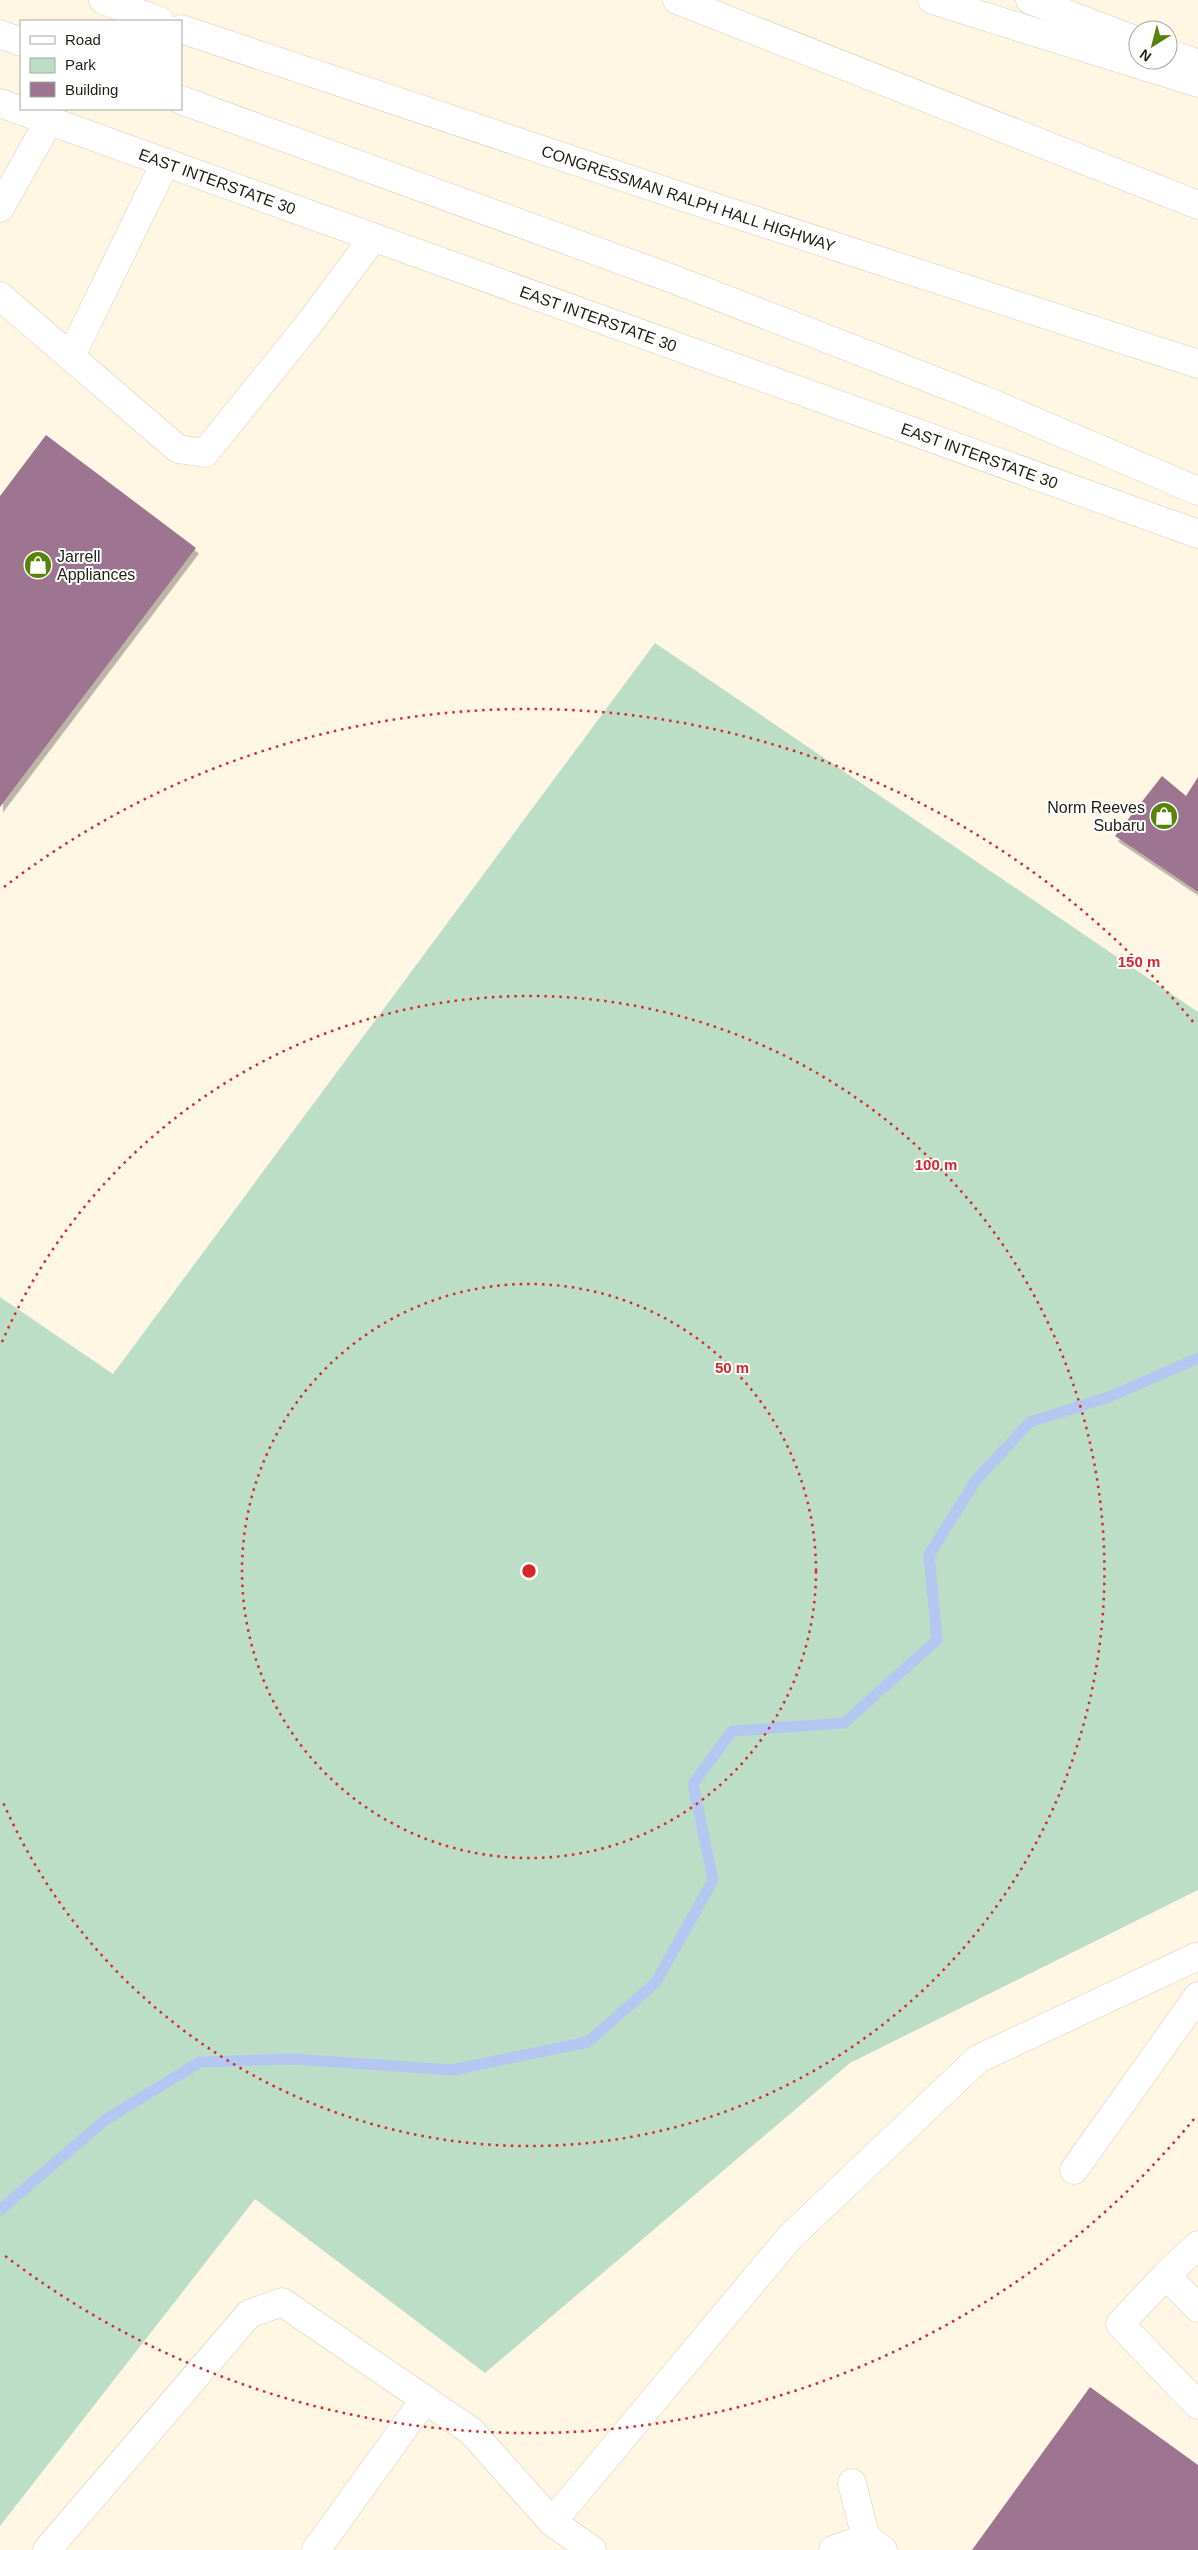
<svg xmlns="http://www.w3.org/2000/svg" width="1198" height="2550" viewBox="0 0 1198 2550" font-family="Helvetica,sans-serif">
<style>
.green{fill:#bcdec6}
.lines{fill:none;stroke-linecap:round;stroke-linejoin:round}
.stream{stroke:#b3c7f1;stroke-width:11}
.building{fill:#9e7590;filter:url(#shadow)}
.minor-casing{stroke:#d7ccb6;stroke-width:29}
.major-casing{stroke:#d7ccb6;stroke-width:29}
.highway-casing{stroke:#d7ccb6;stroke-width:29}
.minor{stroke:#fff;stroke-width:28}
.major{stroke:#fff;stroke-width:28}
.highway{stroke:#fff;stroke-width:28}
.ring{fill:none;stroke:#d62828;stroke-width:2.5;stroke-dasharray:2.5 5}
.labels{text-anchor:middle;dominant-baseline:central;stroke-width:4;stroke-linejoin:round;paint-order:stroke}
.street-label{font-size:16px;fill:#211d15;stroke:#fff}
.poi-label{font-size:16px;fill:#211d15;stroke:#fff;text-anchor:start}
.centre{fill:#d62828;stroke:#fff;stroke-width:2.5}
.ring-label{font-size:15px;text-anchor:middle;font-weight:bold;fill:#d62828;stroke:#fff;stroke-width:4;stroke-linejoin:round;paint-order:stroke}
</style>
<defs>
<filter id="shadow"><feDropShadow dx="3" dy="5.5" stdDeviation="0" flood-color="#0004"/></filter>
</defs>
<rect width="100%" height="100%" fill="#fff6e4"/>
<path class="green" d="M 655,643 L 1198,1012 L 1198,1890 L 850,2063 L 485,2373 L 255,2199 L 0,2526 L 0,1297 L 113,1374 Z"/>
<g class="lines">
<path class="stream" d="M 0,2210 L 105,2120 L 200,2062 L 293,2059 L 452,2070 L 588,2042 L 656,1982 L 713,1880 L 693,1784 L 732,1731 L 844,1723 L 937,1640 L 929,1555 L 976,1480 L 1030,1422 L 1109,1397 L 1198,1358"/>
</g>
<path class="building" d="M 46,435 L 196,548 L 0,807 L 0,496 Z
M 1162,776 L 1186,796 L 1198,777 L 1198,892 L 1115,836 Z
M 1090,2387 L 1198,2465 L 1198,2550 L 972,2550 Z"/>
<g class="lines">
<defs>
<path id="minor" d="M 0,208 L 49,121
M 0,296 L 178,449 L 205,453 L 312,320 L 373,238
M 71,356 L 165,163
M 1074,2170 L 1198,1996
M 1198,2245 L 1166,2275 L 1198,2308
M 1166,2275 L 1120,2324 L 1198,2405
M 852,2483 L 866,2538
M 552,2522 L 790,2237 L 978,2059 L 1196,1957 L 1198,1958
M 47,2550 L 249,2314 L 282,2302 L 471,2431 L 552,2522 L 592,2550
M 316,2550 L 425,2399
M 833,2550 L 866,2538 L 883,2550"/>
<g id="major">
<path d="M 1030,0 L 1138,41"/>
<path d="M 1168,53 L 1198,64"/>
<path id="s1" d="M 0,103 L 1198,534"/>
</g>
<g id="highway">
<path d="M 103,0 L 160,21"/>
<path d="M 677,0 L 1198,205"/>
<path d="M 932,0 L 1198,83"/>
<path id="s2" d="M 181,29 L 680,196 L 1198,364"/>
<path d="M 0,34 L 21,42"/>
<path d="M 181,100 L 673,279 L 982,399 L 1198,491"/>
</g>
</defs>
<use href="#minor" class="minor-casing"/>
<use href="#major" class="major-casing"/>
<use href="#highway" class="highway-casing"/>
<use href="#minor" class="minor"/>
<use href="#major" class="major"/>
<use href="#highway" class="highway"/>
</g>
<g class="ring">
<circle cx="529" cy="1571" r="287"/>
<path d="M2 1342A575 575 0 1 1 2 1800"/>
<path d="M1194 2119A862 862 0 0 1 4 2255M4 887A862 862 0 0 1 1194 1023"/>
</g>
<defs>
<symbol id="shop-disc" viewBox="-11 -11 22 22"><circle r="9.5" fill="#58830a" stroke="#fff"/><path d="M-5-2.5h2.3a2.7 3.5 0 0 1 5.4 0H5L5.5 6h-11ZM-1.5-2.5h3a1.5 2.3 0 0 0-3 0Z" fill="#fff"/></symbol>
</defs>
<g fill-rule="evenodd">
<use href="#shop-disc" x="22" y="549" width="32" height="32"/>
<use href="#shop-disc" x="1148" y="800" width="32" height="32"/>
</g>
<g class="labels">
<g class="street-label">
<text stroke="none"><textPath href="#s1" startOffset="231">EAST INTERSTATE 30</textPath></text>
<text stroke="none"><textPath href="#s2" startOffset="535">CONGRESSMAN RALPH HALL HIGHWAY</textPath></text>
<text stroke="none"><textPath href="#s1" startOffset="636">EAST INTERSTATE 30</textPath></text>
<text stroke="none"><textPath href="#s1" startOffset="1041">EAST INTERSTATE 30</textPath></text>
</g>
<g class="poi-label">
<text x="57" y="556">Jarrell<tspan x="57" dy="18">Appliances</tspan></text>
<text x="1145" y="807" text-anchor="end">Norm Reeves<tspan x="1145" dy="18">Subaru</tspan></text>
</g>
</g>
<circle cx="529" cy="1571" r="8" class="centre"/>
<g class="ring-label">
<text x="1139" y="967">150 m</text>
<text x="936" y="1170">100 m</text>
<text x="732" y="1373">50 m</text>
</g>
<rect x="20" y="20" width="162" height="90" fill="#ffffff" stroke="#a6a5a1"/>
<rect x="30" y="36" width="25" height="8" fill="#ffffff" stroke="#a6a5a1"/>
<text x="65" y="45" font-size="15" fill="#211d15">Road</text>
<rect x="30" y="58" width="25" height="15" fill="#bcdec6" stroke="#a6a5a1"/>
<text x="65" y="70" font-size="15" fill="#211d15">Park</text>
<rect x="30" y="82" width="25" height="15" fill="#9e7590" stroke="#a6a5a1"/>
<text x="65" y="95" font-size="15" fill="#211d15">Building</text>
<g transform="translate(1153 45) rotate(216)"><circle r="24" fill="#ffffff" stroke="#a6a5a1"/>
<path d="M0-4L9 19L0 12L-9 19Z" fill="#58830a"/>
<text y="-8" font-size="14" font-weight="bold" text-anchor="middle" fill="#211d15">N</text>
</g>
</svg>
